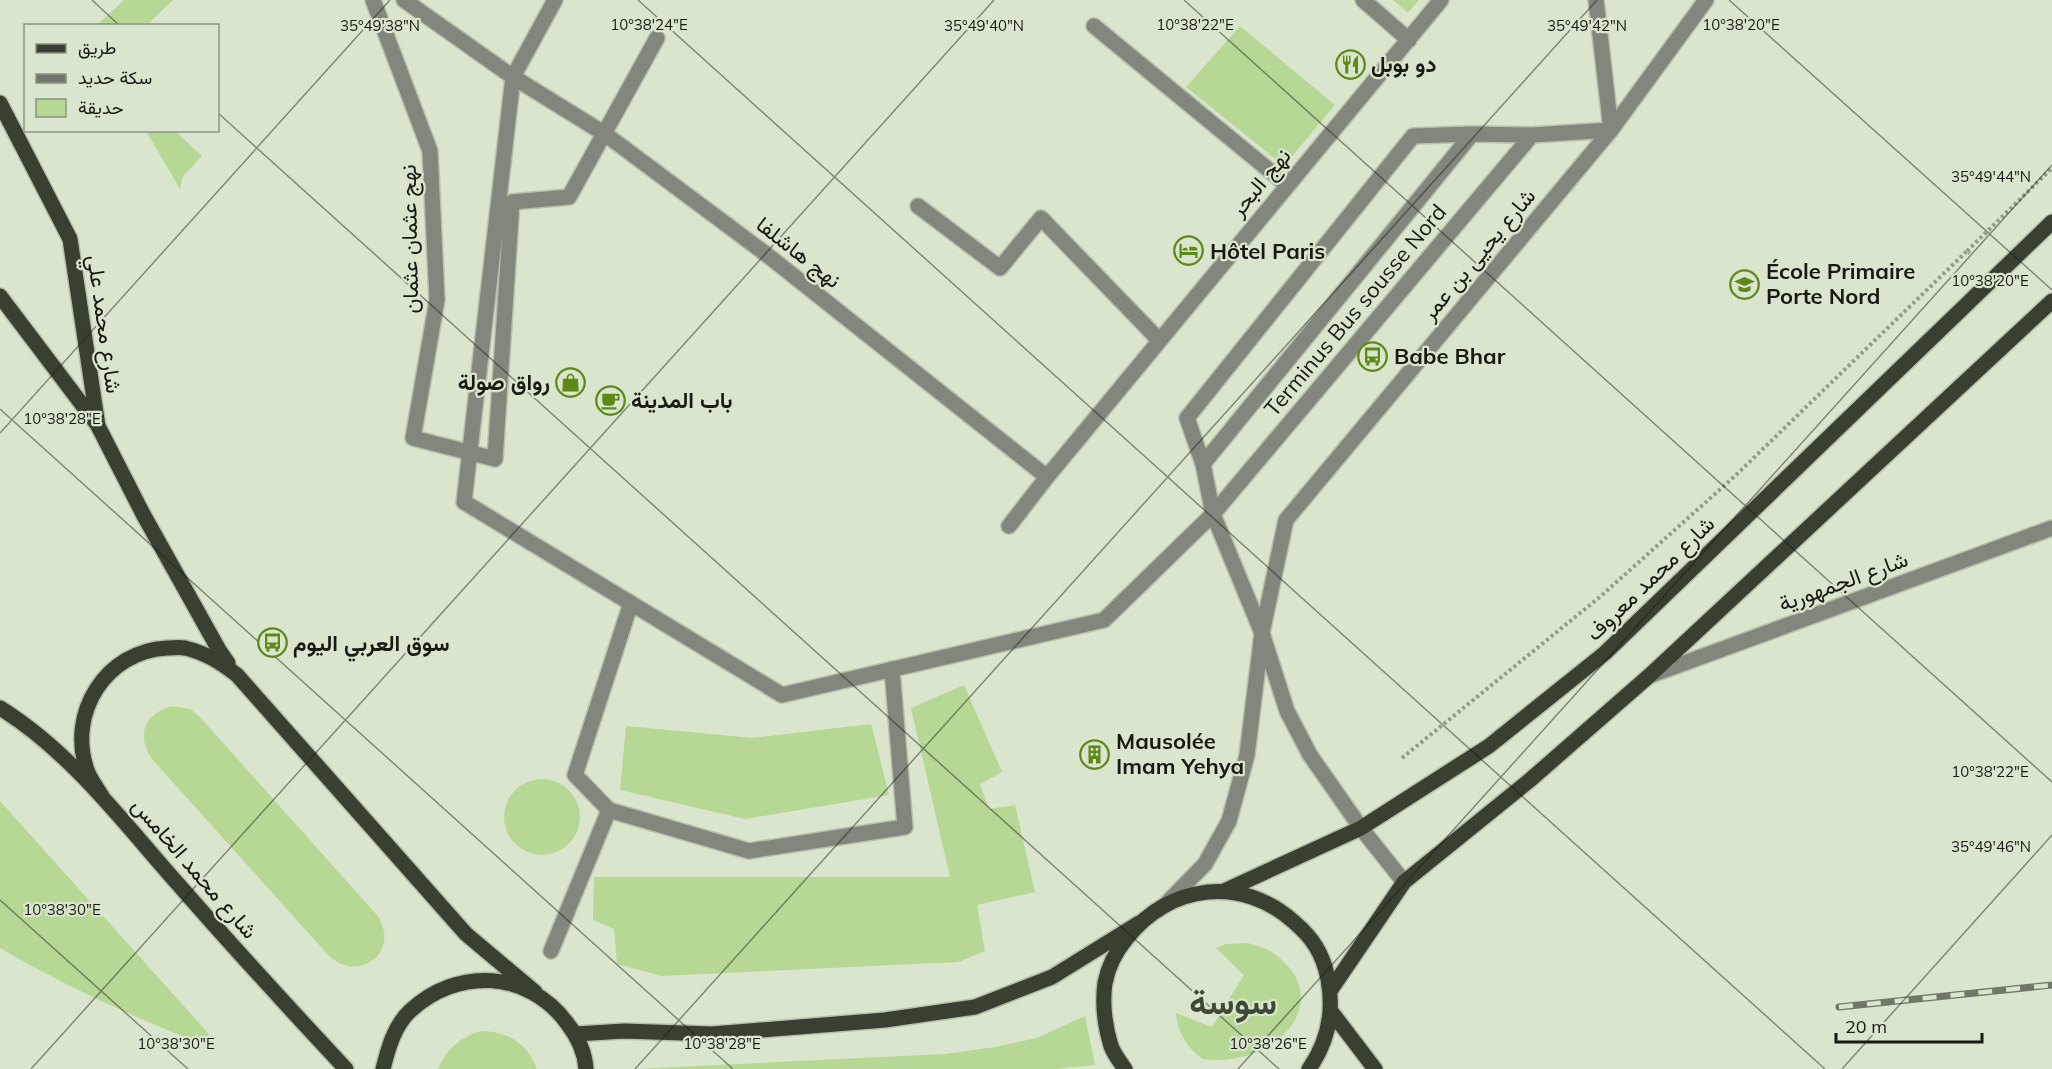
<svg xmlns="http://www.w3.org/2000/svg" width="2052" height="1069" viewBox="0 0 2052 1069" font-family="Mulish,Vazirmatn,sans-serif">
<style>
.green{fill:#b7d795}
.lines{fill:none;stroke-linecap:round;stroke-linejoin:round}
.minor-casing{stroke:#b6c1ac;stroke-width:18}
.major-casing{stroke:#b6c1ac;stroke-width:18}
.path{stroke:#929c89;stroke-width:4;stroke-dasharray:3 3;stroke-linecap:butt}
.minor{stroke:#82877d;stroke-width:15}
.major{stroke:#38402f;stroke-width:15}
.rail-casing{stroke:#707868;stroke-width:7}
.rail{stroke:#d9e5cd;stroke-width:4.5;stroke-dasharray:14;stroke-linecap:butt}
.ticks{fill:none;stroke:#171b13;stroke-width:1.5;stroke-opacity:0.45}
.labels{text-anchor:middle;dominant-baseline:central;stroke-width:4.5;stroke-linejoin:round;paint-order:stroke}
.poi-label{font-size:22px;font-weight:bold;fill:#171b13;stroke:#d9e5cd;text-anchor:start}
.street-label{font-size:22px;fill:#171b13;stroke:#d9e5cd}
.town-label{font-size:34px;font-weight:bold;fill:#404935;stroke:#d9e5cd}
.ticks-label{font-size:15px;text-anchor:middle;fill:#171b13;stroke:#d9e5cd;stroke-width:4.5;stroke-linejoin:round;paint-order:stroke}
</style>
<rect width="100%" height="100%" fill="#d9e5cd"/>
<path class="green" d="M 124,0 L 173,0 L 147,25 L 97,25 Z
M 1393,0 L 1419,0 L 1408,13 Z
M 1240,26 L 1335,105 L 1284,166 L 1186,87 Z
M 146,131 L 175,131 L 202,156 L 183,176 L 180,189 Z
M 964,685 L 1002,772 L 980,784 L 989,809 L 1015,805 L 1035,892 L 977,905 L 985,951 L 958,962 L 661,976 L 617,964 L 614,929 L 593,920 L 594,877 L 950,877 L 911,708 Z
M 171,706 L 190,709 L 199,716 L 376,914 C 402,948 363,984 330,957 L 152,759 C 136,735 144,715 171,706 Z
M 871,724 L 889,795 L 745,819 L 620,790 L 626,726 L 752,738 Z
M504 817a38 38 0 1 1 76 0a38 38 0 1 1-76 0Z
M 0,801 L 208,1033 L 210,1039 L 206,1044 L 200,1044 C 131,1015 64,986 0,948 Z
M 1248,943 C 1255,946 1264,947 1270,951 C 1341,997 1277,1069 1203,1059 C 1187,1049 1177,1031 1176,1013 L 1212,1027 L 1244,975 L 1216,948 L 1226,944 Z
M 1085,1016 L 1095,1065 L 1055,1069 L 634,1069 L 945,1054 L 995,1047 L 1037,1038 Z
M 481,1031 C 509,1032 527,1043 537,1069 L 438,1069 C 447,1048 460,1038 481,1031 Z"/>
<g class="lines">
<defs>
<path id="minor" d="M 373,0 L 430,151 L 437,300 L 413,438 L 495,459 L 512,202 L 569,197 L 657,38
M 404,0 L 513,77 L 605,134 L 766,254 L 1047,477
M 555,0 L 513,77 L 464,502 L 782,695 L 1104,620 L 1213,514 L 1203,464 L 1472,134 L 1532,135
M 1363,0 L 1409,40
M 1094,26 L 1287,185
M 918,206 L 1000,268 L 1041,218 L 1159,340
M 1203,464 L 1187,418 L 1413,136 L 1472,134
M 1009,526 L 1047,477 L 1441,0
M 631,603 L 575,775 L 609,810 L 749,851 L 905,827 L 892,669
M 1649,676 L 2052,528
M 1404,882 L 1361,828 L 1310,755 L 1287,711 L 1262,633 L 1213,514 L 1532,135 L 1611,130 L 1596,0
M 1167,903 L 1205,864 L 1229,821 L 1247,755 L 1262,633 L 1286,520 L 1611,130 L 1706,0
M 551,951 L 609,810"/>
<path id="major" d="M 0,103 L 70,239 L 98,426 L 143,514 L 219,650 L 228,663
M 0,296 L 96,423
M 0,708 C 71,752 123,822 178,884 C 233,947 289,1008 346,1069
M 103,798 C 98,789 90,779 87,770 C 67,713 106,651 167,648 C 173,648 179,647 185,648 C 206,653 220,662 237,675 L 466,934 L 535,992
M 1224,891 L 1361,828 L 1489,746 L 1605,653 L 2052,222
M 1330,991 L 1404,882 L 1530,780 L 1649,676 L 2052,301
M 1330,1010 L 1375,1069
M 576,1034 L 624,1031 L 712,1034 L 885,1020 L 975,1007 L 1052,977 L 1139,923
M 383,1069 C 388,1049 394,1026 410,1011 C 457,967 528,970 567,1023 C 577,1036 585,1052 586,1069
M 1125,1069 C 1120,1062 1114,1054 1111,1046 C 1105,1026 1102,1004 1105,983 C 1108,967 1117,950 1127,938 C 1169,884 1242,875 1294,922 C 1313,938 1323,954 1328,979 C 1334,1011 1328,1042 1309,1069"/>
</defs>
<use href="#minor" class="minor-casing"/>
<use href="#major" class="major-casing"/>
<path class="path" d="M 1967,251 L 2052,168
M 1402,758 L 1601,596 L 1735,476 L 1967,251 L 1970,253"/>
<use href="#minor" class="minor"/>
<use href="#major" class="major"/>
<defs>
<path id="rail" d="M 1839,1007 L 2052,985"/>
</defs>
<use href="#rail" class="rail-casing"/>
<use href="#rail" class="rail"/>
</g>
<path class="ticks" d="M 92,0 L 120,26M 638,0 L 1825,1069M 1184,0 L 2052,782M 1729,0 L 2052,290M 218,113 L 1279,1069M 0,409 L 733,1069M 0,433 L 390,0M 0,900 L 188,1069M 31,1069 L 994,0M 635,1069 L 1597,0M 1238,1069 L 2052,165M 1842,1069 L 2052,835"/>
<defs>
<symbol id="restaurant-ring" viewBox="-11 -11 22 22"><circle r="9.5" fill="#d9e5cd" stroke="#5f8916" stroke-width="1.5"/><path d="M-5-6h1v4h1v-4h1v4h1v-4h1v5L-1.5 .5V6h-2V.5L-5-1ZM5-6V6H3V1.5H1.5Q1.5-4 5-6Z" fill="#5f8916"/></symbol>
<symbol id="hotel-ring" viewBox="-11 -11 22 22"><circle r="9.5" fill="#d9e5cd" stroke="#5f8916" stroke-width="1.5"/><path d="M-6-4.5h1.5V1H6V5H4.5V3h-9V5H-6ZM-4 0a1.8 1.8 0 1 1 3.6 0ZM.5 0V-2.5h3Q6-2.5 6 0Z" fill="#5f8916"/></symbol>
<symbol id="school-ring" viewBox="-11 -11 22 22"><circle r="9.5" fill="#d9e5cd" stroke="#5f8916" stroke-width="1.5"/><path d="M0-5L7-2L0 1L-7-2ZM-4 1L0 2.5L4 1V4Q0 6-4 4Z" fill="#5f8916"/></symbol>
<symbol id="bus-ring" viewBox="-11 -11 22 22"><circle r="9.5" fill="#d9e5cd" stroke="#5f8916" stroke-width="1.5"/><path d="M-5-6H5V4H4V6H2V4H-2V6H-4V4H-5ZM-3.5-4V0h7V-4ZM-3.5 1.2v1.5H-2V1.2ZM2 1.2v1.5H3.5V1.2Z" fill="#5f8916"/></symbol>
<symbol id="shop-ring" viewBox="-11 -11 22 22"><circle r="9.5" fill="#d9e5cd" stroke="#5f8916" stroke-width="1.5"/><path d="M-5-2.5h2.3a2.7 3.5 0 0 1 5.4 0H5L5.5 6h-11ZM-1.5-2.5h3a1.5 2.3 0 0 0-3 0Z" fill="#5f8916"/></symbol>
<symbol id="cafe-ring" viewBox="-11 -11 22 22"><circle r="9.5" fill="#d9e5cd" stroke="#5f8916" stroke-width="1.5"/><path d="M-5.5-4.5H6V0H3Q3 3.5 0 3.5H-2.5Q-5.5 3.5-5.5 0ZM3-3.2v2h1.7v-2ZM-6 4.5H4V6H-6Z" fill="#5f8916"/></symbol>
<symbol id="building-ring" viewBox="-11 -11 22 22"><circle r="9.5" fill="#d9e5cd" stroke="#5f8916" stroke-width="1.5"/><path d="M-4-6H4V6H1V3H-1V6H-4ZM-2.5-4.3h1.7v1.8h-1.7ZM.8-4.3h1.7v1.8H.8ZM-2.5-1h1.7V.8h-1.7ZM.8-1h1.7V.8H.8Z" fill="#5f8916"/></symbol>
</defs>
<g fill-rule="evenodd">
<use href="#restaurant-ring" x="1334" y="48" width="33" height="33"/>
<use href="#hotel-ring" x="1172" y="234" width="33" height="33"/>
<use href="#school-ring" x="1728" y="268" width="33" height="33"/>
<use href="#bus-ring" x="1356" y="340" width="33" height="33"/>
<use href="#shop-ring" x="554" y="366" width="33" height="33"/>
<use href="#cafe-ring" x="594" y="384" width="33" height="33"/>
<use href="#bus-ring" x="256" y="626" width="33" height="33"/>
<use href="#building-ring" x="1078" y="738" width="33" height="33"/>
</g>
<g class="labels">
<g class="poi-label">
<text x="1371" y="64">دو بوبل</text>
<text x="1210" y="251">Hôtel Paris</text>
<text x="1766" y="271">École Primaire<tspan x="1766" dy="25">Porte Nord</tspan></text>
<text x="1394" y="356">Babe Bhar</text>
<text x="550" y="382" text-anchor="end">رواق صولة</text>
<text x="631" y="400">باب المدينة</text>
<text x="293" y="643">سوق العربي اليوم</text>
<text x="1116" y="741">Mausolée<tspan x="1116" dy="25">Imam Yehya</tspan></text>
</g>
<g class="street-label">
<text transform="translate(1260 182) rotate(-50)">نهج البحر</text>
<text transform="translate(409 239) rotate(-91)">نهج عثمان عثمان</text>
<text transform="translate(799 252) rotate(38)">نهج هاشلفا</text>
<text transform="translate(1478 254) rotate(-50)">شارع يحيى بن عمر</text>
<text transform="translate(1355 310) rotate(-50)">Terminus Bus sousse Nord</text>
<text transform="translate(105 324) rotate(82)">شارع محمد علي</text>
<text transform="translate(1650 578) rotate(-44)">شارع محمد معروف</text>
<text transform="translate(1843 581) rotate(-20)">شارع الجمهورية</text>
<text transform="translate(195 868) rotate(49)">شارع محمد الخامس</text>
</g>
<g class="town-label">
<text x="1233" y="1001">سوسة</text>
</g>
</g>
<g class="ticks-label">
<text x="1741" y="30">10°38'20"E</text>
<text x="649" y="30">10°38'24"E</text>
<text x="1195" y="30">10°38'22"E</text>
<text x="380" y="31">35°49'38"N</text>
<text x="1587" y="31">35°49'42"N</text>
<text x="984" y="31">35°49'40"N</text>
<text x="1991" y="182">35°49'44"N</text>
<text x="1990" y="286">10°38'20"E</text>
<text x="62" y="424">10°38'28"E</text>
<text x="1990" y="777">10°38'22"E</text>
<text x="1991" y="852">35°49'46"N</text>
<text x="62" y="915">10°38'30"E</text>
<text x="176" y="1049">10°38'30"E</text>
<text x="722" y="1049">10°38'28"E</text>
<text x="1268" y="1049">10°38'26"E</text>
</g>
<rect x="24" y="24" width="195" height="108" fill="#d9e5cd" stroke="#8b9483" stroke-width="1.5"/>
<rect x="36" y="44" width="30" height="9" fill="#38402f" stroke="#8b9483" stroke-width="1.5"/>
<text x="78" y="54" font-size="18" fill="#171b13">طريق</text>
<rect x="36" y="74" width="30" height="9" fill="#707868" stroke="#8b9483" stroke-width="1.5"/>
<text x="78" y="84" font-size="18" fill="#171b13">سكة حديد</text>
<rect x="36" y="99" width="30" height="18" fill="#b7d795" stroke="#8b9483" stroke-width="1.5"/>
<text x="78" y="114" font-size="18" fill="#171b13">حديقة</text>
<path d="M1836 1033v9h146v-9" fill="none" stroke="#171b13" stroke-width="3"/>
<text x="1845" y="1033" font-size="18" fill="#171b13" stroke="#d9e5cd" stroke-width="4.5" paint-order="stroke">20 m</text>
</svg>
